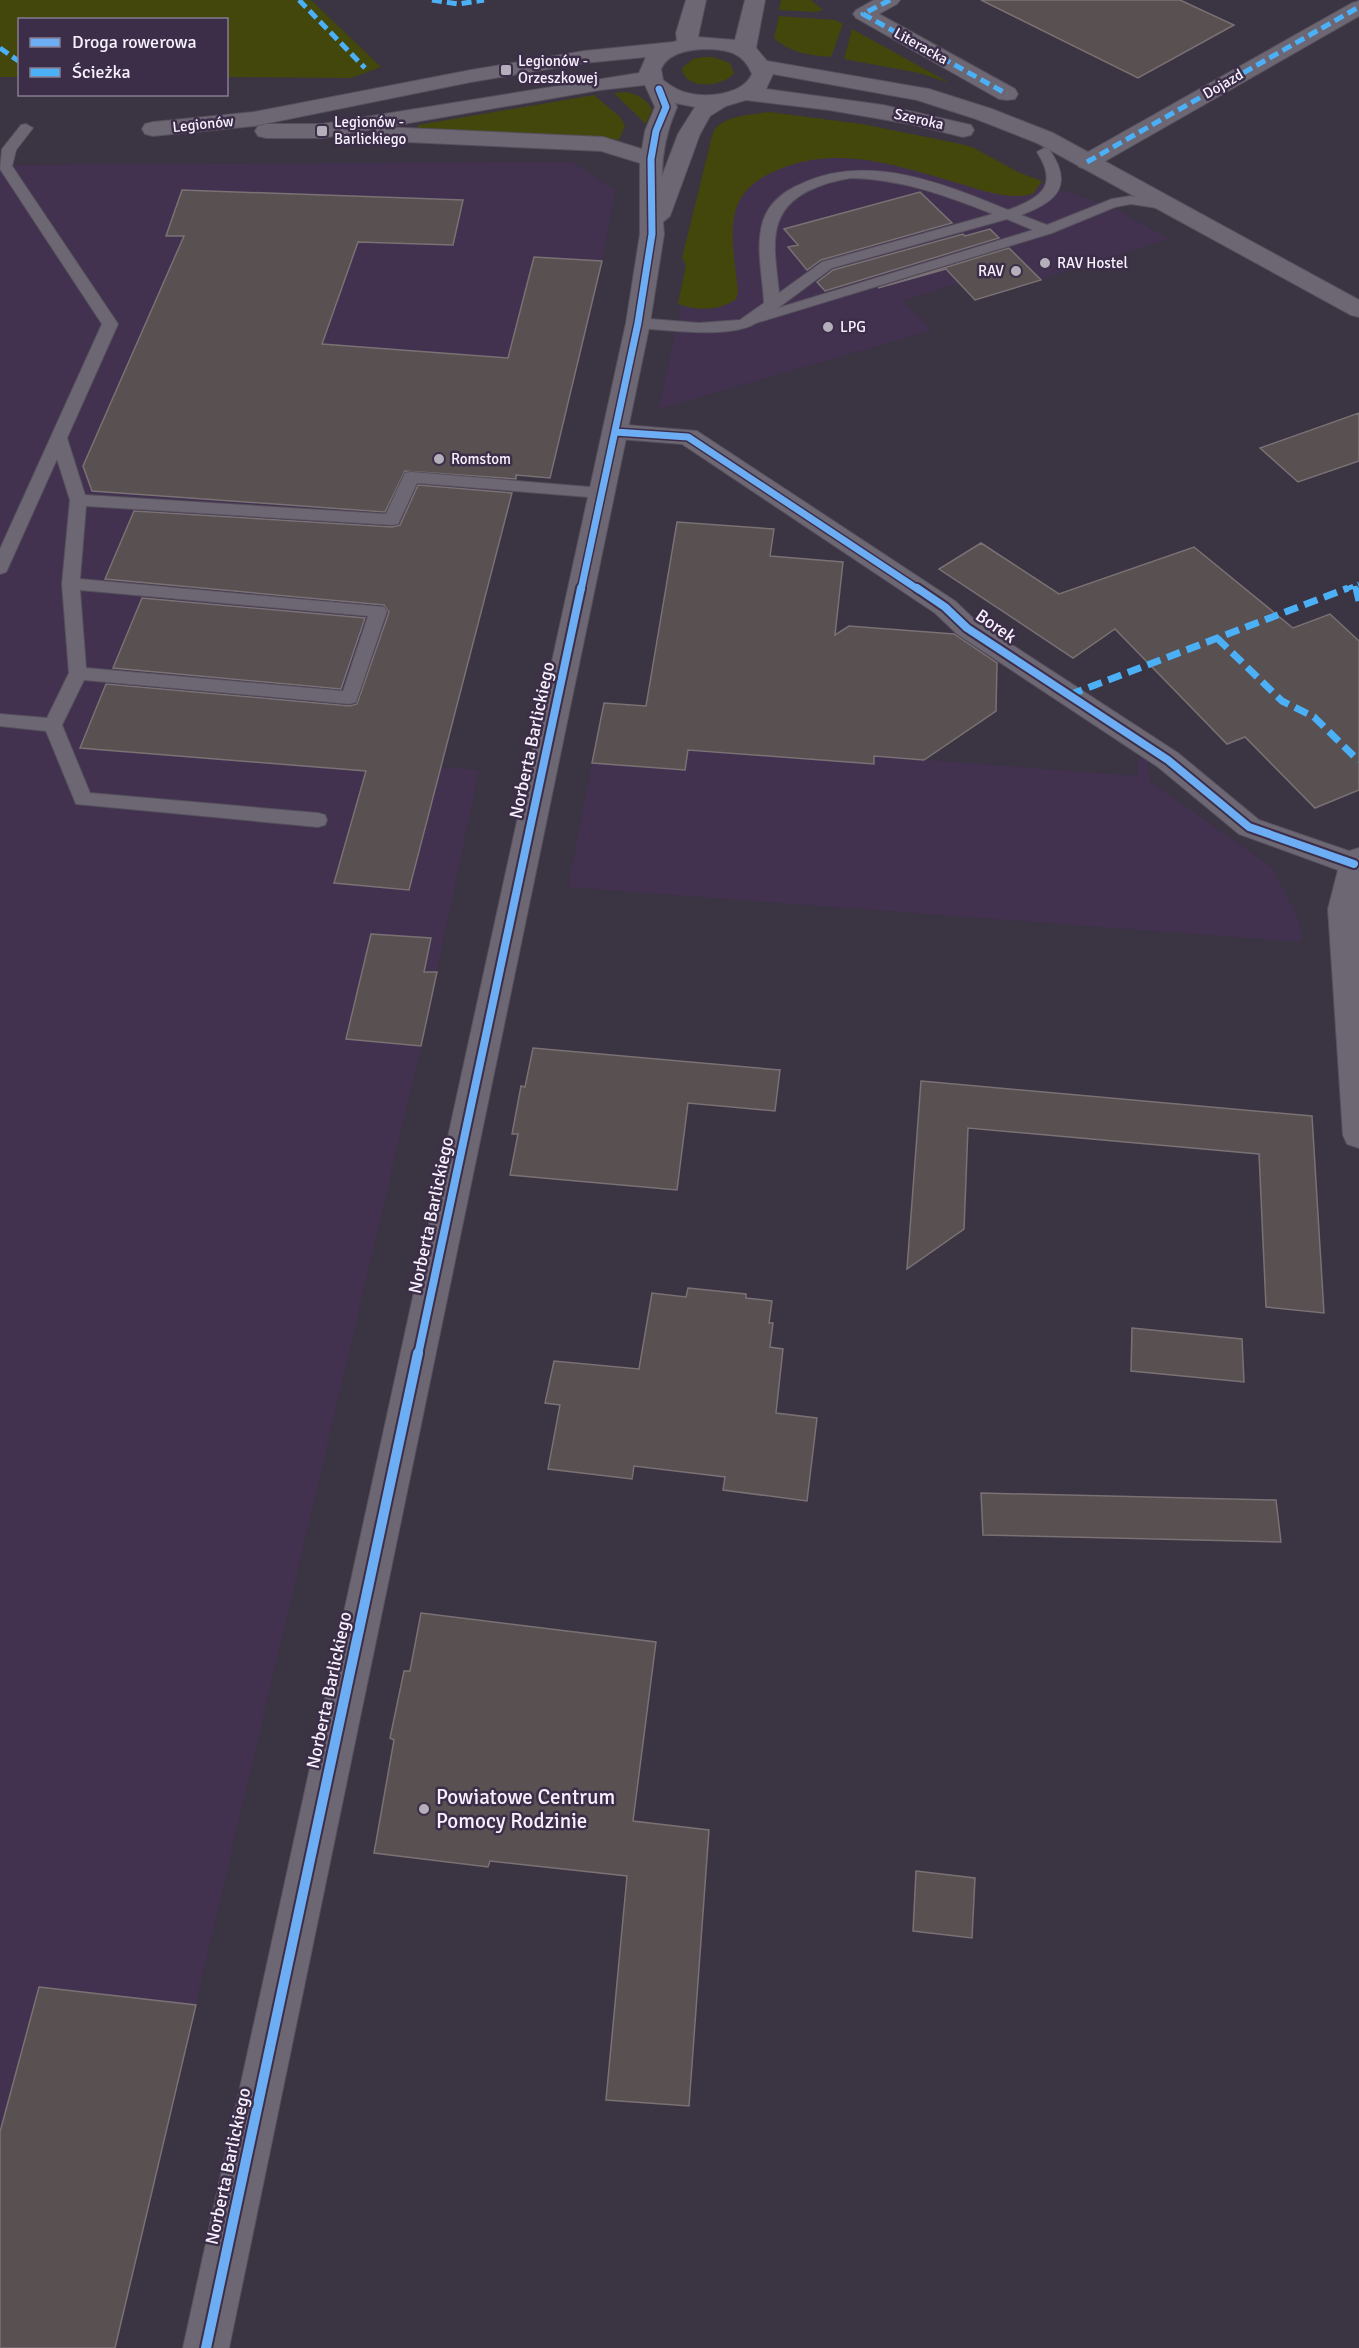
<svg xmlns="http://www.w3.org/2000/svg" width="1359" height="2348" viewBox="0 0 1359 2348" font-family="Signika,sans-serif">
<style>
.built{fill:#423250}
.green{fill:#43470c}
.building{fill:#585051;stroke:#7a7174;stroke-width:1.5}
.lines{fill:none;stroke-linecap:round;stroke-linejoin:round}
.lane-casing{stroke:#55505c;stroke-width:2}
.street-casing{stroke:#55505c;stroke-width:2}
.secondary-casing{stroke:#55505c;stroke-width:2}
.lane{fill:#6d6773;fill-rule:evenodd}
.street{fill:#6d6773;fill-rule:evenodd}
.secondary{fill:#6d6773;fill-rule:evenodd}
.quiet-far1{stroke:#4cb0f7;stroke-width:5;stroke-dasharray:10 5;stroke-linecap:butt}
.quiet{stroke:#4cb0f7;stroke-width:7;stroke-dasharray:14 7;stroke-linecap:butt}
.cycleway-far2-casing{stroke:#3c2e48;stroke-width:10}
.cycleway-far1-casing{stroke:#3c2e48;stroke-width:12}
.cycleway-casing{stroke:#3c2e48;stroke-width:14}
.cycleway-far2{stroke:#6dadf4;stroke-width:7}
.cycleway-far1{stroke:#6dadf4;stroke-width:8}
.cycleway{stroke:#6dadf4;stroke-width:10}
.poi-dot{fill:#b5afbc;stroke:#3c2e48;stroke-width:2}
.labels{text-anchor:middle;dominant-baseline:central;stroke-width:5;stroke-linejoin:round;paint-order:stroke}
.far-street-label{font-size:15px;fill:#f7f1fe;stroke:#3c2e48}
.far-poi-label{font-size:15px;fill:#f7f1fe;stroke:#3c2e48;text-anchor:start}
.street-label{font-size:18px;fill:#f7f1fe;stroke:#3c2e48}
.near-poi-label{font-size:21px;fill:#f7f1fe;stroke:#3c2e48;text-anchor:start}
</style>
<rect width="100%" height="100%" fill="#3b3442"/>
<path class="built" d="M 717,139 L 1016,174 L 1116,209 L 1169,239 L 975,300 L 959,283 L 903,301 L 932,330 L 659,409 Z
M 572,162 L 615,190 L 602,261 L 586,334 L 550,478 L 516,475 L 441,767 L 479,770 L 421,1046 L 139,2245 L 131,2244 L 0,2348 L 0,165 Z
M 604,703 L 669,708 L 739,754 L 874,764 L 874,756 L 1138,776 L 1138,758 L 1147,759 L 1150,781 L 1271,867 L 1298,917 L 1302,942 L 568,887 Z"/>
<path class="green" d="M 0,0 L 311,0 L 381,67 L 351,78 L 227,77 L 226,20 L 20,20 L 19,77 L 0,77 Z
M 781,0 L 811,0 L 823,10 L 815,12 L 779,10 Z
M 779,16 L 835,20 L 843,24 L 831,57 C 808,55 791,53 774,38 Z
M 852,29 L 950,83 L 919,73 L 844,59 Z
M 703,57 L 713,57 L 730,63 L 734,73 C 724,87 684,91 682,68 L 693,59 Z
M 625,92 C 637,94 645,98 652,109 L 646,124 L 614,93 Z
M 594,95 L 620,117 L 625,126 L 619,140 L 601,137 L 418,129 L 418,125 Z
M 769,112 L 862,124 L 956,143 L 972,147 L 1020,173 L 1042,181 L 1033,194 C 1008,200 985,191 961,184 C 904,168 847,146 788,166 C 718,189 732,232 738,292 L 736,299 C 720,311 697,311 678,304 L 686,265 L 682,258 L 713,132 C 723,115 751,115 769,112 Z"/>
<path class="building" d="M 981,0 L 1180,0 L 1234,25 L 1138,78 Z
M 182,190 L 463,200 L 453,245 L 358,242 L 322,344 L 508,358 L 534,257 L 602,261 L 550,478 L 516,475 L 516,479 L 405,471 L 385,512 L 92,491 L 83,466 L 184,236 L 166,236 Z
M 920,192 L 952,223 L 821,260 L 807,270 L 788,247 L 798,245 L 784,229 Z
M 990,229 L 999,238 L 825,291 L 817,282 L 833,270 L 963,234 L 965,236 Z
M 1009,248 L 1041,280 L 975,300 L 946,269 L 878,288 Z
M 1359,413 L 1359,461 L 1298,482 L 1260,448 Z
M 418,485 L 512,493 L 409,890 L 334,883 L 366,771 L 80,748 L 106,684 L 350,706 L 357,704 L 389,612 L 384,605 L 105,579 L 134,511 L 392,527 L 400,525 Z
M 677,522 L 774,529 L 770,556 L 843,562 L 835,635 L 849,626 L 954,634 L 997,663 L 996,711 L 924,760 L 874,756 L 874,764 L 688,750 L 685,770 L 592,763 L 604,703 L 646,706 Z
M 981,543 L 1059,594 L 1194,547 L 1293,628 L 1330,614 L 1359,641 L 1359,790 L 1315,808 L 1245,737 L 1227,744 L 1115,629 L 1073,658 L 939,569 Z
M 142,598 L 365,618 L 341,689 L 113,668 Z
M 371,934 L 431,938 L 424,972 L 437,972 L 421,1046 L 346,1039 Z
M 533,1048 L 780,1070 L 775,1111 L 688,1103 L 677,1190 L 510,1175 L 518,1134 L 512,1134 L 521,1086 L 525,1087 Z
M 921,1081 L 1312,1116 L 1324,1313 L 1266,1307 L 1259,1154 L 968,1128 L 964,1229 L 907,1269 Z
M 688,1288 L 746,1294 L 746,1298 L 772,1301 L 769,1323 L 773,1323 L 770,1347 L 783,1349 L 776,1413 L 817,1418 L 807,1501 L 723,1490 L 725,1477 L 634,1466 L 632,1479 L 548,1469 L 560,1405 L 545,1403 L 554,1361 L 639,1369 L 652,1293 L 686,1297 Z
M 1132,1328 L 1242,1339 L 1244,1382 L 1131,1371 Z
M 981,1493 L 1276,1500 L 1281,1542 L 983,1535 Z
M 421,1613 L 656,1642 L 633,1821 L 709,1830 L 689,2106 L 606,2100 L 627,1876 L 490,1861 L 488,1867 L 374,1853 L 394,1740 L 390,1738 L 404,1671 L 410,1671 Z
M 916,1871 L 975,1878 L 972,1938 L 913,1931 Z
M 39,1987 L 196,2005 L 115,2348 L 0,2348 L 0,2132 Z"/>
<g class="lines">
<defs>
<path id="lane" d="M 26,124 L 33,128 L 16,150 L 12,166 L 118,324 L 67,438 L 85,495 L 386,514 L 403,477 L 405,473 L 411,472 L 601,488 L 607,489 L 609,493 L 607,497 L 601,498 L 417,483 L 400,520 L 398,524 L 392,525 L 86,506 L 80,579 L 384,607 L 387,611 L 356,702 L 350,704 L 84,680 L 62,725 L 90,793 L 318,813 L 325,815 L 327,820 L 325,825 L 318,827 L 76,804 L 46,731 L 0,726 L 0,714 L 47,718 L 69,673 L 62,584 L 70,500 L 57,459 L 8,568 L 6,572 L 0,574 L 0,549 L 102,324 L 0,169 L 2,149 L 21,125 ZM 80,590 L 368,616 L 343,691 L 86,668 Z
M 1044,148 L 1049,149 C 1074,185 1058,201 1021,215 L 1047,225 L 1112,199 L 1131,196 L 1164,201 L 1171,205 L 1164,209 L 1131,204 L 1115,207 L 1052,233 L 756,323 C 732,339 667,330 638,328 L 630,323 L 638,318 L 699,323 L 740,320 L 764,303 C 763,277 755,247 763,221 C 769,203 784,191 801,184 C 868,152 944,184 1008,210 C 1041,198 1059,186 1037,152 ZM 851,178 C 902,179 947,196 993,214 L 822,262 L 779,293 C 775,251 764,212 810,190 C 823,184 837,180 851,178 ZM 1007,219 L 1033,230 L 778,308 L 832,268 Z"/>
<path id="street" d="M 874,0 L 900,0 L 897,4 L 879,14 L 1015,89 L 1018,94 L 1015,99 L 1007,100 L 999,99 L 856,18 L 853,14 L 856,10 Z
M 1359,1 L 1359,16 L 1095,167 L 1087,169 L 1079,167 L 1076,162 L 1079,157 L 1352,3 Z
M 615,424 L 697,431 L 955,601 L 977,622 L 1178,753 L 1259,820 L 1349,851 L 1359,848 L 1359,1148 L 1347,1144 L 1343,1135 L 1328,909 L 1338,870 L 1239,834 L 1158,767 L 957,634 L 935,613 L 682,444 L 606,438 L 602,432 L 606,426 Z"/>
<path id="secondary" d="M 686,0 L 706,0 L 698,37 L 735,40 L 745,0 L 765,0 L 756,48 L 767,61 L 929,89 L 992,109 L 1053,133 L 1359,300 L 1359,317 L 1351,315 L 1037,143 L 976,119 L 917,100 L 773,74 L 766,89 L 883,105 L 971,125 L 974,130 L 971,135 L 963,137 L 910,124 L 829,110 L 746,100 L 726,106 L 710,116 L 700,134 L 670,216 L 663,222 L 664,234 L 650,323 L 229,2348 L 183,2348 L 626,323 L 640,234 L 640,163 L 601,151 L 384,141 L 376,139 L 373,134 L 376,129 L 384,127 L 603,137 L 642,149 L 645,131 L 655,107 L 645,85 L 600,90 L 322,138 L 266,138 L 258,136 L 255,131 L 258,126 L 266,124 L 322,124 L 639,73 L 646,57 L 584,63 L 471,82 L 254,126 L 153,136 L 145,134 L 142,129 L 145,124 L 153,122 L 254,112 L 471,70 L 584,51 L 673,42 L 677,41 L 676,33 ZM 710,49 C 730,50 744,54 752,74 C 741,98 695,100 675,88 C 671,86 667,83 663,80 L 661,69 C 669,51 693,49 710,49 ZM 675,103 L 695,107 L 678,134 L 662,176 C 662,151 667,130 677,107 Z"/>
</defs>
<use href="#lane" class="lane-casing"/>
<use href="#street" class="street-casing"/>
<use href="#secondary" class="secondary-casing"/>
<use href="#lane" class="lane"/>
<use href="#street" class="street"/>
<use href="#secondary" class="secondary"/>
<path class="quiet-far1" d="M 299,0 L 365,68
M 432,0 L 458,4 L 484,0
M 890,0 L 863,14 L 1007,94
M 0,48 L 20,62
M 1087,162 L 1359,7
M 1355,586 L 1356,590
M 1344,590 L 1359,584"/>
<path class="quiet" d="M 1356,588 L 1359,601
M 1217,638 L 1282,701 L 1314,717 L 1359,761
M 1069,695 L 1348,588"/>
<defs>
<path id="cycleway-far2" d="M 615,432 L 688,437 L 919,590
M 581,590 L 638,323 L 652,234 L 651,159 L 656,131 L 666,107 L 659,89"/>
<path id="cycleway-far1" d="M 917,588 L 945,607 L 967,628 L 1168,760 L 1249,827 L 1354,864
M 418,1355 L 581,588"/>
<path id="cycleway" d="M 206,2348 L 418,1353"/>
</defs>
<use href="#cycleway-far2" class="cycleway-far2-casing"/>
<use href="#cycleway-far1" class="cycleway-far1-casing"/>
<use href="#cycleway" class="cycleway-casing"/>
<use href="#cycleway-far2" class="cycleway-far2"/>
<use href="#cycleway-far1" class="cycleway-far1"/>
<use href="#cycleway" class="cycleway"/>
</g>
<g class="poi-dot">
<rect x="500" y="64" width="12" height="12" rx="3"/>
<rect x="316" y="125" width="12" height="12" rx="3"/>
<circle cx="1045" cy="263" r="6"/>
<circle cx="1016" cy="271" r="6"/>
<circle cx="828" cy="327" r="6"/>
<circle cx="439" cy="459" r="6"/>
<circle cx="424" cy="1809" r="6"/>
</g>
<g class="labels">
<g class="far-street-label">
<text transform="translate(921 46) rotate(29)">Literacka</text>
<text transform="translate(1223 84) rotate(-30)">Dojazd</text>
<text transform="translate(919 119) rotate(13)">Szeroka</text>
<text transform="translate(203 124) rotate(-6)">Legionów</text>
</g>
<g class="far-poi-label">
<text x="518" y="61">Legionów -<tspan x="518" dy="17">Orzeszkowej</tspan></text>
<text x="334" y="122">Legionów -<tspan x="334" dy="17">Barlickiego</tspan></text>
<text x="1057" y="263">RAV Hostel</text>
<text x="1004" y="271" text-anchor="end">RAV</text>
<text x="840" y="327">LPG</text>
<text x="451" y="459">Romstom</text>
</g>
<g class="street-label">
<text transform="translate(996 626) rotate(35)">Borek</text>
<text transform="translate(532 740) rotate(-78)">Norberta Barlickiego</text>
<text transform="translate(431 1215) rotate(-78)">Norberta Barlickiego</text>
<text transform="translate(329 1690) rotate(-78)">Norberta Barlickiego</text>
<text transform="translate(228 2166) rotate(-78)">Norberta Barlickiego</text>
</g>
<g class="near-poi-label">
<text x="436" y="1797">Powiatowe Centrum<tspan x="436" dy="24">Pomocy Rodzinie</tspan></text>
</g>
</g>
<rect x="18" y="18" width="210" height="78" fill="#3c2e48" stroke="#877c91" stroke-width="1.5"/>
<rect x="30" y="38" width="30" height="9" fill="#6dadf4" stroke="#877c91" stroke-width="1.5"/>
<text x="72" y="48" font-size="18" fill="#f7f1fe">Droga rowerowa</text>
<rect x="30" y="68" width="30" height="9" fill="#4cb0f7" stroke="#877c91" stroke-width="1.5"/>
<text x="72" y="78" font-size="18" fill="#f7f1fe">Ścieżka</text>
</svg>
